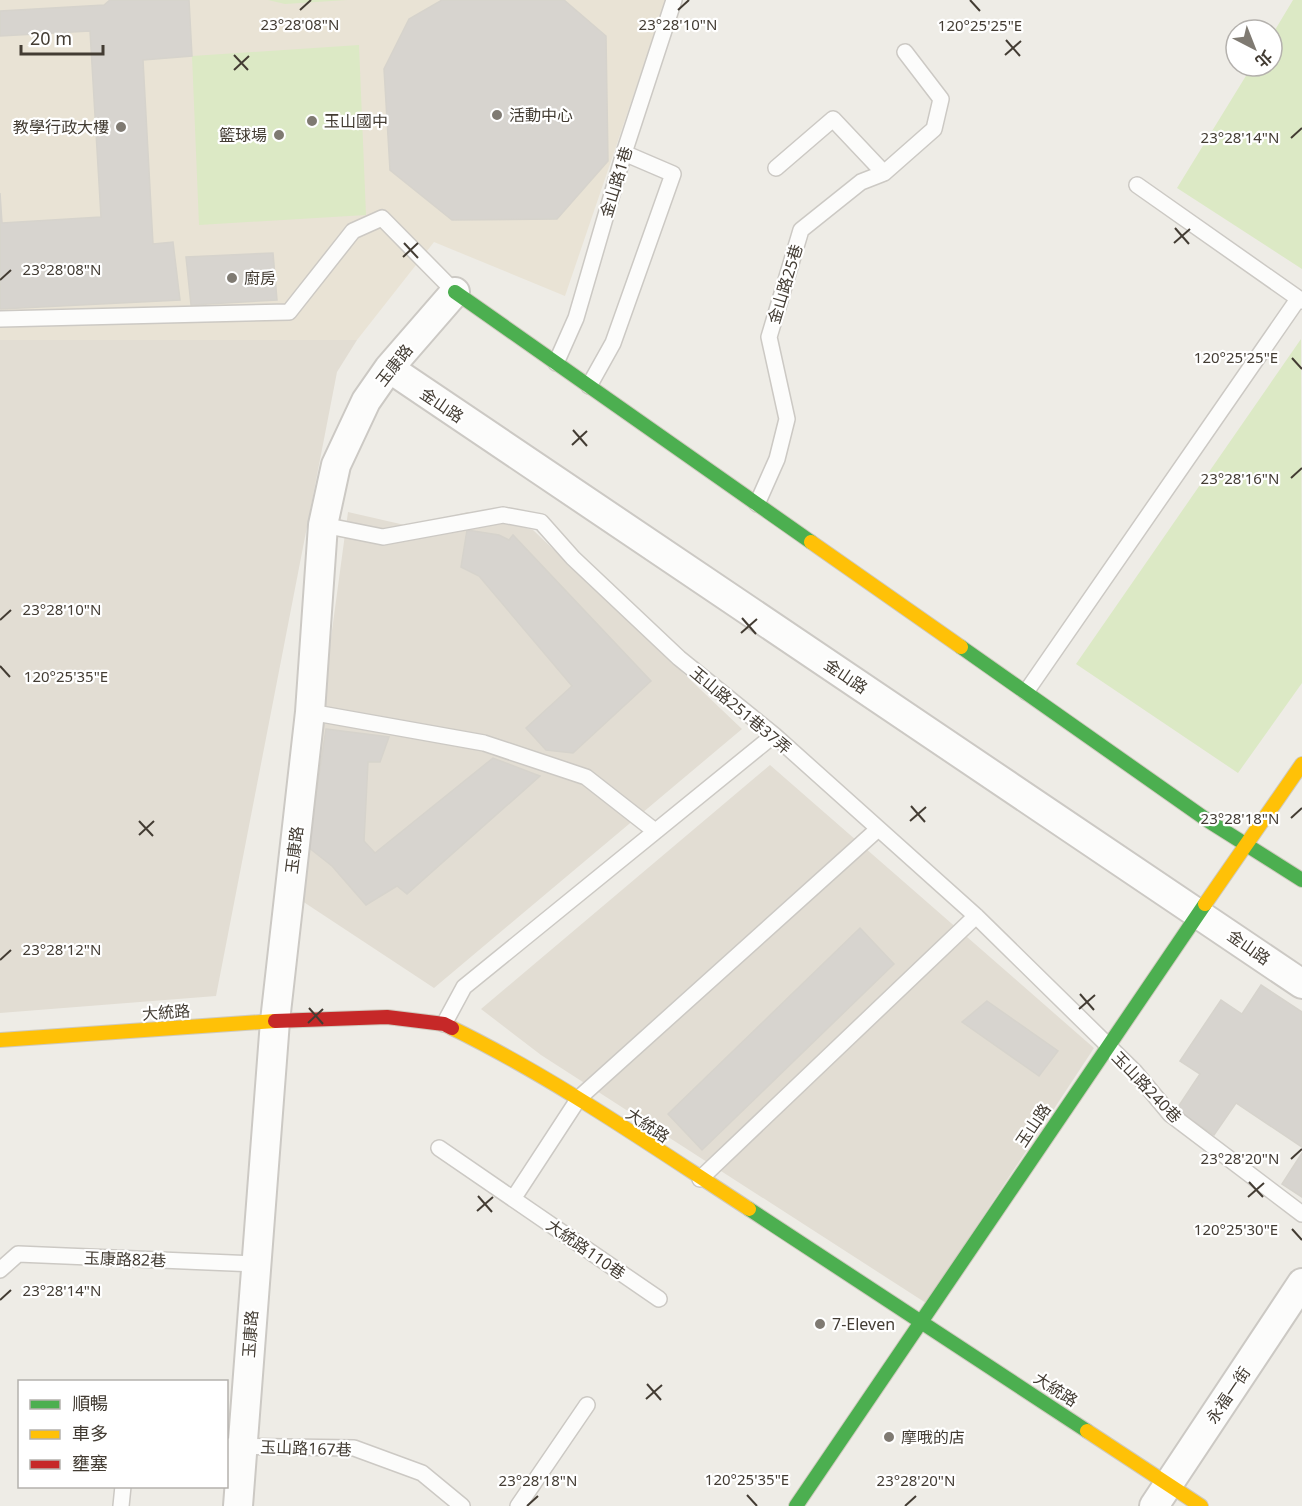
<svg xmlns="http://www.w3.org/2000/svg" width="1302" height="1506" viewBox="0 0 1302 1506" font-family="'Noto Sans','Noto Sans TC',sans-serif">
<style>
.residential{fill:#e2ddd3}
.education{fill:#e9e3d5}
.green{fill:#dce9c5}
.building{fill:#d7d4cf;stroke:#d6d3cc;stroke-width:1.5}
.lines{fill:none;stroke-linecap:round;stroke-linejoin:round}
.lane-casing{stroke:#ccc9c4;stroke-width:18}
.street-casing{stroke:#ccc9c4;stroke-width:32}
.fast-casing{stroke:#cfcabe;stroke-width:16}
.slow-casing{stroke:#cfcabe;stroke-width:16}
.jam-casing{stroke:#cfcabe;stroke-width:16}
.lane{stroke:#fcfcfb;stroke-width:15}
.street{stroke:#fcfcfb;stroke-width:28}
.fast{stroke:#4caf50;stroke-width:14}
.slow{stroke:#ffc107;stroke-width:14}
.jam{stroke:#c62828;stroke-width:14}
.ticks{fill:none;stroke:#433c33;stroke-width:2}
.poi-dot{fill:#7f7a72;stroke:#fff;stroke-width:2}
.labels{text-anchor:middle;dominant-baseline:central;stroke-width:4.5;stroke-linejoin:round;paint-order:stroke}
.poi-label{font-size:16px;fill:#433c33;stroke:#fff;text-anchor:start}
.street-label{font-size:16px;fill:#433c33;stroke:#fff}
.ticks-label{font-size:15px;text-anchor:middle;fill:#433c33;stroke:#fff;stroke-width:4.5;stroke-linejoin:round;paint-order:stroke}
</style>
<rect width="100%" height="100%" fill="#eeece6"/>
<path class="residential" d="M 0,340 L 357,340 L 337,372 L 216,996 L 0,1013 Z
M 348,512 L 409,526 L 468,512 L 533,530 L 742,729 L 434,988 L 296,897 Z
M 770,765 L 1094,1048 L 926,1303 L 541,1055 L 481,1009 Z"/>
<path class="education" d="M 0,0 L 666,0 L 565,296 L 434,242 L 357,340 L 0,340 Z"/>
<path class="green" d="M 268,0 L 347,0 L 285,4 Z
M 1293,0 L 1302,0 L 1302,269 L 1177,188 L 1252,66 L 1272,66 L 1272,35 Z
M 359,45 L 366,215 L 199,225 L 192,56 Z
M 1301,339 L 1302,683 L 1238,773 L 1076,664 Z"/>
<path class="building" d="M 110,0 L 189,0 L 192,56 L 143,60 L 153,244 L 173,242 L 180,300 L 0,309 L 0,193 L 2,223 L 101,217 L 90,31 L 0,36 L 0,11 L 104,5 Z
M 442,0 L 564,0 L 606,36 L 608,161 L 557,219 L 452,220 L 390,170 L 384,69 L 409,19 Z
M 273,253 L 277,300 L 191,305 L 186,257 Z
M 467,530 L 499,535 L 509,540 L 513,535 L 651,681 L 573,753 L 546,750 L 526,728 L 572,686 L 479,576 L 461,567 Z
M 326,729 L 389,737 L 380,762 L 368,762 L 364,841 L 375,853 L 493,758 L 540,776 L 407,894 L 397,886 L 366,905 L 332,866 L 308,847 Z
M 860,928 L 894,964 L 702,1150 L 668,1114 Z
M 1261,985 L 1302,1012 L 1302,1147 L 1236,1103 L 1214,1135 L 1176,1110 L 1200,1074 L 1180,1061 L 1221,1000 L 1242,1014 Z
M 987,1001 L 1058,1051 L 1039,1076 L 962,1022 Z
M 1302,1153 L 1302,1197 L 1282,1184 Z"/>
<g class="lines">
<defs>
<path id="lane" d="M 776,168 L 833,119 L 884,173
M 1137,185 L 1302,301
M 0,319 L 289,312 L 353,231 L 382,218 L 455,292
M 556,363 L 576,318 L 624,153 L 674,0
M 589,386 L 613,343 L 673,174 L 624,153
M 757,504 L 777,459 L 787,419 L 769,337 L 801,230 L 861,182 L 884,173 L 934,129 L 941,99 L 905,52
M 323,525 L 383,537 L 503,515 L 541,522 L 573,558 L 679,658 L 774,735 L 976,916 L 1135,1072 L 1170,1114 L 1302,1214
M 1026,692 L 1298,299
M 310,712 L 484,743 L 586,777 L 655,831
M 444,1024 L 464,987 L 774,735
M 439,1148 L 659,1299
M 700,1179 L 976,916
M 513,1199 L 579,1098 L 878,829
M 0,1270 L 18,1254 L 256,1264
M 226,1446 L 354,1448 L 422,1473 L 462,1506
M 121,1506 L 123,1486
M 518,1506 L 587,1405"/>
<path id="street" d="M 389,368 L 1302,984
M 238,1506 L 275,1021 L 310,712 L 323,525 L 336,465 L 366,401 L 389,368 L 455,292
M 1154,1506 L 1302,1283"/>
<path id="fast" d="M 455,292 L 811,542
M 961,647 L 1207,820 L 1302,880
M 749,1209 L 1087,1431
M 796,1506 L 1205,904"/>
<path id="slow" d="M 811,542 L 961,647
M 1205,904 L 1302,764
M 452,1028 C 556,1079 652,1146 749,1209
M 0,1040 L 275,1021
M 1087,1431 L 1201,1506"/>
<path id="jam" d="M 275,1021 L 387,1017 L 444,1024 L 452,1028"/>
</defs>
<use href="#lane" class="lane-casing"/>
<use href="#street" class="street-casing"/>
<use href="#fast" class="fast-casing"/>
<use href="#slow" class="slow-casing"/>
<use href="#jam" class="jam-casing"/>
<use href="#lane" class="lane"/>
<use href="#street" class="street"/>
<use href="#fast" class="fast"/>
<use href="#slow" class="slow"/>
<use href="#jam" class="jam"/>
</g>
<path class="ticks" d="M 970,0 L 980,11M 300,10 L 311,0M 678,10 L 689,0M 1006,40 L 1020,56M 234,55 L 248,70M 1005,55 L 1021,41M 234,70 L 249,56M 1291,138 L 1302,128M 1175,228 L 1189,244M 404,243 L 418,258M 1174,243 L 1190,229M 403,257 L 418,243M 0,280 L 11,270M 1292,358 L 1302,369M 573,430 L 587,446M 572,445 L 587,431M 1291,478 L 1302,468M 742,618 L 756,634M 0,620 L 11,610M 741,633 L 757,619M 0,666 L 10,677M 911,806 L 925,822M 1291,818 L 1302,808M 139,821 L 153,836M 910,821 L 926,807M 139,835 L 154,821M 0,960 L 11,950M 1080,994 L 1094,1010M 309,1008 L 323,1024M 1079,1009 L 1095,995M 308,1023 L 323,1009M 1291,1159 L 1302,1149M 1249,1182 L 1263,1197M 478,1196 L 492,1212M 1248,1197 L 1264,1183M 477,1211 L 493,1197M 1292,1229 L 1302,1240M 0,1300 L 11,1290M 647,1384 L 661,1400M 646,1399 L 662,1385M 747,1495 L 757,1506M 527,1506 L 538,1496M 905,1506 L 916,1496"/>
<g class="poi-dot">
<circle cx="497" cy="115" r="6"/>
<circle cx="312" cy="121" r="6"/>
<circle cx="121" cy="127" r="6"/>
<circle cx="279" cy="135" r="6"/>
<circle cx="232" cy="278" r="6"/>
<circle cx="820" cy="1324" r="6"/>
<circle cx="889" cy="1437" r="6"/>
</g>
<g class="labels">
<g class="poi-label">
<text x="509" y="115">活動中心</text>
<text x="324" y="121">玉山國中</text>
<text x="109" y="127" text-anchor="end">教學行政大樓</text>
<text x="267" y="135" text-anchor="end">籃球場</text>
<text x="244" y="278">廚房</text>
<text x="832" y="1324">7-Eleven</text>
<text x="901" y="1437">摩哦的店</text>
</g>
<g class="street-label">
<text transform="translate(616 182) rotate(-73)">金山路1巷</text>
<text transform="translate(785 284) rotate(-73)">金山路25巷</text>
<text transform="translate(394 365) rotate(-52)">玉康路</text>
<text transform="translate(442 405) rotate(34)">金山路</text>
<text transform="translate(846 676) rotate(34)">金山路</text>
<text transform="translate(741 710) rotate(40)">玉山路251巷37弄</text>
<text transform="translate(294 850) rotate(-83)">玉康路</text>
<text transform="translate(1249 947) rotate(35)">金山路</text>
<text transform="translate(166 1012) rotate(-4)">大統路</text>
<text transform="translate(1147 1087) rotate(46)">玉山路240巷</text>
<text transform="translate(648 1125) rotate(34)">大統路</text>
<text transform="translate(1033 1125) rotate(-56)">玉山路</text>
<text transform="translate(586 1249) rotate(35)">大統路110巷</text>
<text transform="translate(125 1259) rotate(2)">玉康路82巷</text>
<text transform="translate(250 1334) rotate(-86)">玉康路</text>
<text transform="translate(1056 1389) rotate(33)">大統路</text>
<text transform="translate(1228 1395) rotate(-56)">永福一街</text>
<text transform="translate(306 1448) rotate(2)">玉山路167巷</text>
</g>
</g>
<g class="ticks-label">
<text x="300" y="30">23°28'08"N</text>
<text x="678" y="30">23°28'10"N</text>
<text x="980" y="31">120°25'25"E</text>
<text x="1240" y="143">23°28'14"N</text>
<text x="62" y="275">23°28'08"N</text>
<text x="1236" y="363">120°25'25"E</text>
<text x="1240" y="484">23°28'16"N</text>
<text x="62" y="615">23°28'10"N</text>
<text x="66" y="682">120°25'35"E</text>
<text x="1240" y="824">23°28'18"N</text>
<text x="62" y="955">23°28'12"N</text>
<text x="1240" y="1164">23°28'20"N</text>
<text x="1236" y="1235">120°25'30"E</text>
<text x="62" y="1296">23°28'14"N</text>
<text x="747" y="1485">120°25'35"E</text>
<text x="538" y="1486">23°28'18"N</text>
<text x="916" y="1486">23°28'20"N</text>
</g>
<rect x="18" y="1380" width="210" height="108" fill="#ffffff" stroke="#b4b1ad" stroke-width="1.5"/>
<rect x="30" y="1400" width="30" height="9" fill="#4caf50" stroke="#b4b1ad" stroke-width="1.5"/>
<text x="72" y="1410" font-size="18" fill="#433c33">順暢</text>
<rect x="30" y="1430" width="30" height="9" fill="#ffc107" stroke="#b4b1ad" stroke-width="1.5"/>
<text x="72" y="1440" font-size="18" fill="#433c33">車多</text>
<rect x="30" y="1460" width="30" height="9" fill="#c62828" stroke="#b4b1ad" stroke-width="1.5"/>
<text x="72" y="1470" font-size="18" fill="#433c33">壅塞</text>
<g transform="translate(1254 48) rotate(138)"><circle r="28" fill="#ffffff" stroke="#b4b1ad" stroke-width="1.5"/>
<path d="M0-4.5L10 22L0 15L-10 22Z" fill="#7f7a72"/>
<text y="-9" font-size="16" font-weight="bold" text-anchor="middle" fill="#433c33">北</text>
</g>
<path d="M21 45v9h82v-9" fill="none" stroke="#433c33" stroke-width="3"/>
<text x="30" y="45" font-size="18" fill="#433c33" stroke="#ffffff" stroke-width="4.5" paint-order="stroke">20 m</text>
</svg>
